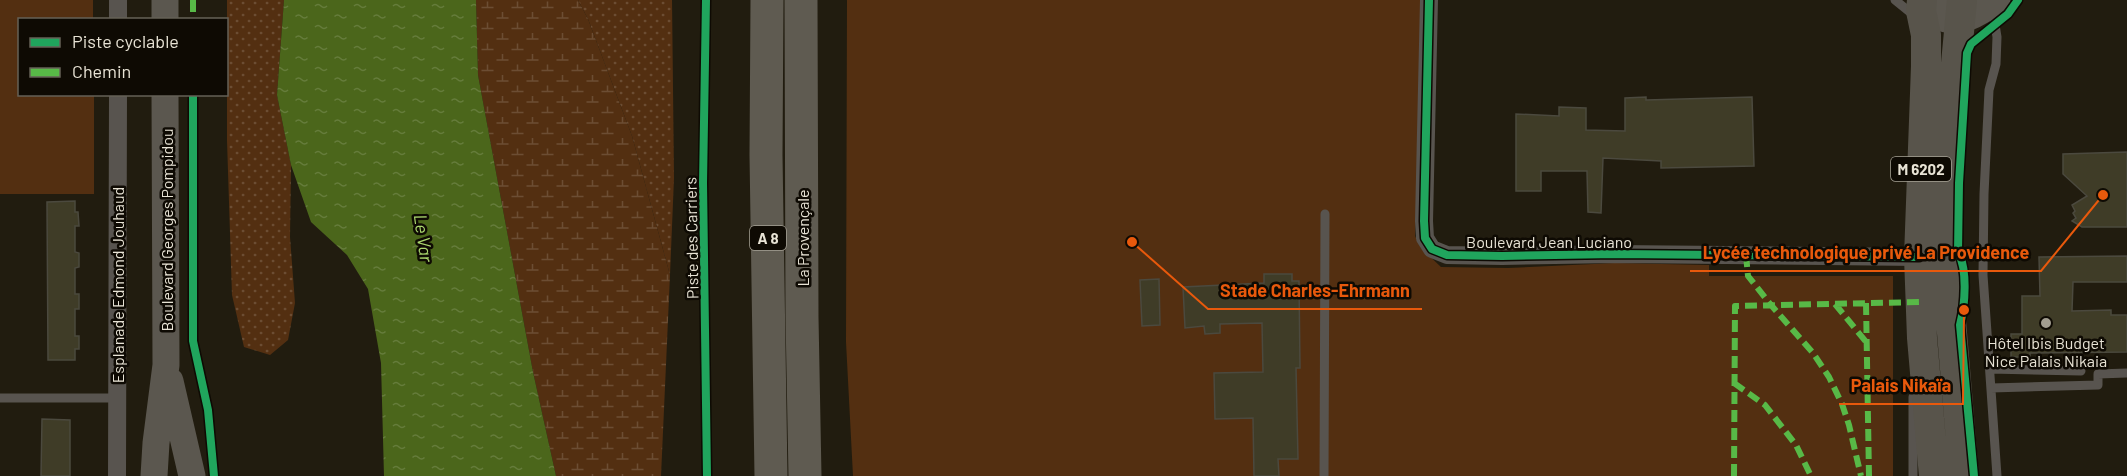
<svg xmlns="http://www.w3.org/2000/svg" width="2127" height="476" viewBox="0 0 2127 476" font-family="Barlow,sans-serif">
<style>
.grass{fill:url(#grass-dots)}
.wetland{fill:url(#wetland-marsh)}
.green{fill:#532f11}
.water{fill:url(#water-ripples)}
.building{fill:#3f3c27;stroke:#4b493e;stroke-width:1.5}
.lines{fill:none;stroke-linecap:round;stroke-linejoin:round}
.lane{stroke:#58544f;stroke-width:9}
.street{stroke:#58544f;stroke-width:18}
.secondary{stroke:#5b574f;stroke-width:27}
.primary{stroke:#58544b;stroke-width:30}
.highway{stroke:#5f5b51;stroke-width:33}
.quiet{stroke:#58b947;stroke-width:6;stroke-dasharray:12 6;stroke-linecap:butt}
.cycleway-casing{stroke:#0e0a03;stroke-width:11}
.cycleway{stroke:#20a55d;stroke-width:8}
.poi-dot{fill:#a29d90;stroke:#0e0a03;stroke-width:2}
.labels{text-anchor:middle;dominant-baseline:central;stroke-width:5;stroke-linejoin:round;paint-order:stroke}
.shield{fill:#0e0a03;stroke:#a7a296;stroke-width:1.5}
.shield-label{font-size:15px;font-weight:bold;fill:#e8e3d5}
.street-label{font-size:16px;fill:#e8e3d5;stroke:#0e0a03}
.poi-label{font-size:16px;fill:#e8e3d5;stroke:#0e0a03}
.water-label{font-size:18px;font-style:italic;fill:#acd86f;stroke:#0e0a03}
.leader{fill:none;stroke:#e8590c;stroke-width:2}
.callout-dot{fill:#e8590c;stroke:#0e0a03;stroke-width:2}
.callout-label{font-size:18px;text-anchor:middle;font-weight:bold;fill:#e8590c;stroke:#0e0a03;stroke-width:5;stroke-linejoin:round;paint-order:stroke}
</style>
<defs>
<pattern id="grass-dots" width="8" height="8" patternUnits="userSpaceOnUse" patternTransform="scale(1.5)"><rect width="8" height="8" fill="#532f11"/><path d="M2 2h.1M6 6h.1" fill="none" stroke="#6c4d33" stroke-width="1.8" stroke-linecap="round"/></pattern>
<pattern id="wetland-marsh" width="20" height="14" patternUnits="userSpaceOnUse" patternTransform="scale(1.5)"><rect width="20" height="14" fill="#532f11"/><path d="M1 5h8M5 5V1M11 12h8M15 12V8" fill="none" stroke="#6c4d33"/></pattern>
<pattern id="water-ripples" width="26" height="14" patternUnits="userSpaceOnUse" patternTransform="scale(1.5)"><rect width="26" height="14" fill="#4b661b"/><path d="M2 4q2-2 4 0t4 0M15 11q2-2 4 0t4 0" fill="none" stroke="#657c3b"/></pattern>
</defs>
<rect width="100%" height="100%" fill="#211c0f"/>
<path class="grass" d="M 227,0 L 284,0 L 277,95 L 291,165 L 290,237 L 295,303 L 288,340 L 270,355 L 244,347 L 232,295 L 227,140 Z
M 578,0 L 672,0 L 674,178 L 670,275 L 632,136 L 588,19 Z"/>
<path class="wetland" d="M 476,0 L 578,0 L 588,19 L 632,136 L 670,275 L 661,476 L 556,476 L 533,372 L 478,75 Z"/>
<path class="green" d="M 0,0 L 93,0 L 93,19 L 20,20 L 20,94 L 94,95 L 94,194 L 0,194 Z
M 847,0 L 1424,0 L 1415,236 L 1421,248 L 1441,267 L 1508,268 L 1615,263 L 1709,265 L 1709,276 L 1893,276 L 1893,476 L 853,476 L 846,342 Z"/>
<path class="water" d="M 284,0 L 476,0 L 478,75 L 533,372 L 556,476 L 384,476 L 381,363 L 368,289 L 347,255 L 311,222 L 291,165 L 277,95 Z"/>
<path class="building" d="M 1646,97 L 1646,100 L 1752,97 L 1754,166 L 1661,168 L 1661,161 L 1603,158 L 1601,213 L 1588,212 L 1587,171 L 1541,171 L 1541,191 L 1516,191 L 1516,114 L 1559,116 L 1559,107 L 1586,108 L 1586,130 L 1625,131 L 1625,98 Z
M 2127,152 L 2127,227 L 2082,227 L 2072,221 L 2076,218 L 2073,213 L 2075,211 L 2072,205 L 2087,196 L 2063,174 L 2063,154 Z
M 75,201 L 75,212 L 78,212 L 79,226 L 75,226 L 75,252 L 79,253 L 79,267 L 75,268 L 75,294 L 79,294 L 79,309 L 75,309 L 75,336 L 79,336 L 79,349 L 75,349 L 75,360 L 48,360 L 47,202 Z
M 2127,256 L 2127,282 L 2073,282 L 2072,311 L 2111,310 L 2111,315 L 2127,315 L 2127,352 L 2030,353 L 2030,357 L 2011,357 L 2011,334 L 2022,334 L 2022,296 L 2040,296 L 2039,257 Z
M 1264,274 L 1292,274 L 1292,281 L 1299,281 L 1300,368 L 1296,368 L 1298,459 L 1278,459 L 1279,476 L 1254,476 L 1253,418 L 1215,419 L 1214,373 L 1263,372 L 1262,323 L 1220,324 L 1220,333 L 1205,334 L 1204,326 L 1185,328 L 1183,287 L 1264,283 Z
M 1159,279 L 1160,325 L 1142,326 L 1140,280 Z
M 42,419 L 70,420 L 70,476 L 41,476 Z"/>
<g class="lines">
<path class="lane" d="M 1895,0 L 1916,17
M 1992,6 L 1997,37 L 1996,64 L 1989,90 L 1984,194 L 1983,275 L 1997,476
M 1990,369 L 2081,371
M 1991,388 L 2098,385 L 2098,374 L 2127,373
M 0,398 L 117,398
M 1324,476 L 1325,214
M 1913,476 L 1913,397"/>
<path class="street" d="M 1429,0 L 1424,221 L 1425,238 L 1432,249 L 1447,255 L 1502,256 L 1616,254 L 1919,257
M 118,20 L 118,0
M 117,476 L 118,94"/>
<path class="secondary" d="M 165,0 L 165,20
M 1935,0 L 1938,16 C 1958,27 1980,13 1997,0
M 170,381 L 192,476
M 154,476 L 156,443 L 166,365 L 165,94"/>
<path class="primary" d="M 1922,0 L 1921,11 L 1926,35 L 1926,66 L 1919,257 L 1922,338 L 1934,476
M 1962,0 L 1950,127 L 1946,232 L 1948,285 L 1964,476"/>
<path class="highway" d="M 767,0 L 766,155 L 771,476
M 801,0 L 802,317 L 805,476"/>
<path class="quiet" d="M 193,0 L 193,20
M 1746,255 L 1748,276 L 1771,305 L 1813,353 L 1829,377 L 1842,404 L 1849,425 L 1861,476
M 1866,303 L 1869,476
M 1835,304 L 1867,343
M 1734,383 L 1765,405 L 1796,445 L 1811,476
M 1734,476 L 1735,306 L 1921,302"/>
<defs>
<path id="cycleway" d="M 706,0 L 703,183 L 707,476
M 1429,0 L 1424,221 L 1425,238 L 1432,249 L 1447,255 L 1502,256 L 1616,254 L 1919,257
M 193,94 L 193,341 L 208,410 L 214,476
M 1974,476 L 1960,325 C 1965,305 1968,270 1958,252 L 1959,183 L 1967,53 L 1971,44 L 2008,14 L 2018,0"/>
</defs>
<use href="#cycleway" class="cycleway-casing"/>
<use href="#cycleway" class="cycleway"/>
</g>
<circle class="poi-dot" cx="2046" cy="323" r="6"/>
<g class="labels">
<g class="shield">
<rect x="1891" y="157" width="60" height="24" rx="4.5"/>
<rect x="750" y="226" width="36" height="24" rx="4.5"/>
</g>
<g class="shield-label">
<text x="1921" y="169">M 6202</text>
<text x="768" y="238">A 8</text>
</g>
<g class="street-label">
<text transform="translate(166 230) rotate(-90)">Boulevard Georges Pompidou</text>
<text transform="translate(691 238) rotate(-91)">Piste des Carriers</text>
<text transform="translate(802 238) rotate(-90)">La Provençale</text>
<text x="1549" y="241">Boulevard Jean Luciano</text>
<text transform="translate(117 285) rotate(-90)">Esplanade Edmond Jouhaud</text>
</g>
<g class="poi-label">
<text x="2046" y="342">Hôtel Ibis Budget<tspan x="2046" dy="18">Nice Palais Nikaia</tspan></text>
</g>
<g class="water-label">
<text transform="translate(424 238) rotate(82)">Le Var</text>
</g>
</g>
<path class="leader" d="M2103 195L2041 271H1690M1132 242L1208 309H1422M1964 310L1963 404H1839"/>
<g class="callout-dot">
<circle cx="2103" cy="195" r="6"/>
<circle cx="1132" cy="242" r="6"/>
<circle cx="1964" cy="310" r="6"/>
</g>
<g class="callout-label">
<text x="1866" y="259">Lycée technologique privé La Providence</text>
<text x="1315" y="297">Stade Charles-Ehrmann</text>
<text x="1901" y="392">Palais Nikaïa</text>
</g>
<rect x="18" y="18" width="210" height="78" fill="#0e0a03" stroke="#656157" stroke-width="1.5"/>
<rect x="30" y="38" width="30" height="9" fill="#20a55d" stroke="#656157" stroke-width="1.5"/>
<text x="72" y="48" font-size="18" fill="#e8e3d5">Piste cyclable</text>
<rect x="30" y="68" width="30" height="9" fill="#58b947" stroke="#656157" stroke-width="1.5"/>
<text x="72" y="78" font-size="18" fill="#e8e3d5">Chemin</text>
</svg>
